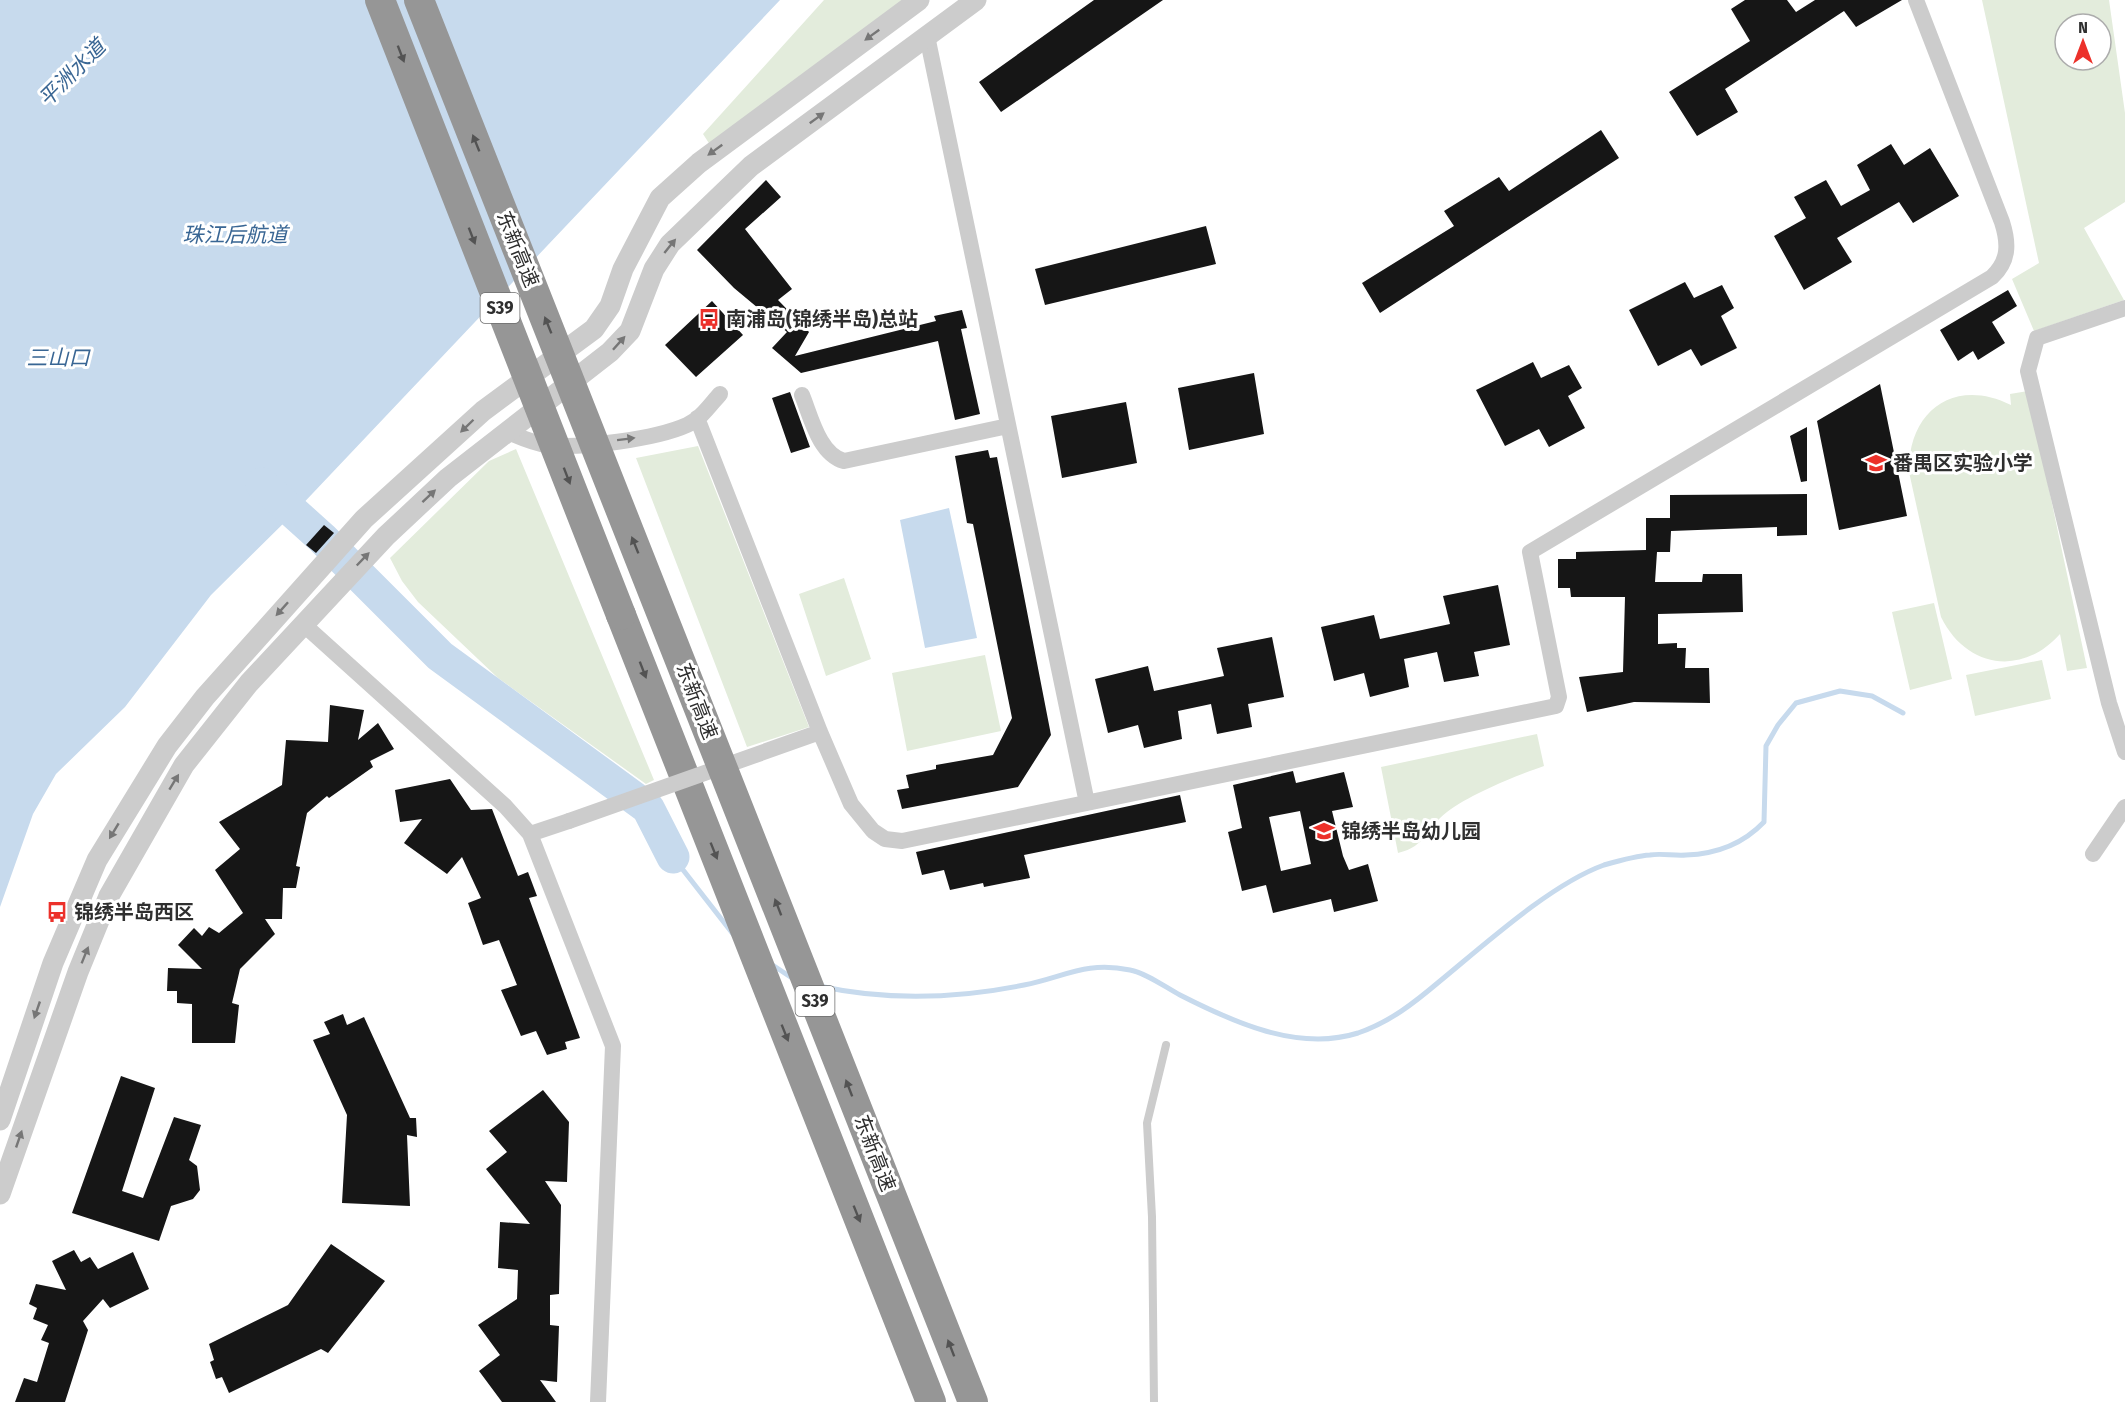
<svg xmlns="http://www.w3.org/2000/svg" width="2125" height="1402" viewBox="0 0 2125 1402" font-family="'Fira Sans Condensed','Noto Sans SC',sans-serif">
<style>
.green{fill:#e3ecdc;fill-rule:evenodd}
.water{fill:#c7daed}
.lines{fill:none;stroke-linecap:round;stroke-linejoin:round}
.stream{stroke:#c7daed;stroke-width:5}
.river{stroke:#c7daed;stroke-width:33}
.building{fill:#161616;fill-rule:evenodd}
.service{stroke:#ccc;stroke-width:8}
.minor{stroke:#ccc;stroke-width:16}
.tertiary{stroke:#ccc;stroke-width:21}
.motorway{stroke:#969696;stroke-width:30}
.minor-bridge{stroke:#ccc;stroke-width:16}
.motorway-bridge{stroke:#969696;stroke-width:30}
.oneway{fill:#767676}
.oneway2{fill:#535353}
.labels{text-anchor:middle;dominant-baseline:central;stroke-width:6;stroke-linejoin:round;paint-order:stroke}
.shield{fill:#fff;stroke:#6d6d6d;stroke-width:1.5}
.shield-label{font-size:18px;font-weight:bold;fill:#2f2f2f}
.street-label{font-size:20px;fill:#2f2f2f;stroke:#fff}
.poi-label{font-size:20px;font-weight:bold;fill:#2f2f2f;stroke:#fff;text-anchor:start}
.water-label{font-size:21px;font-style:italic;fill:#396694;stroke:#fff}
</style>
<rect width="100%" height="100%" fill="#fff"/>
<path class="green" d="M 824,0 L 920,0 L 714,151 L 703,134 Z
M 1982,0 L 2109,0 L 2125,113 L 2125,202 L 2084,228 L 2124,300 L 2034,331 L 2012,279 L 2039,263 ZM 2065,24 L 2101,24 L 2101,60 L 2065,60 Z
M 2028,391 L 2087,668 L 2067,671 L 2060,634 C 2022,677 1966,668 1941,617 L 1909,472 C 1908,410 1955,377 2011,405 L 2010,394 Z
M 698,446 L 809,727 L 747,747 L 636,458 Z
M 516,449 L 654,780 L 646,784 L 498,678 L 418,602 L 402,581 L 390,558 L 489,461 Z
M 844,578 L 871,659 L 826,676 L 799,594 Z
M 1934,603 L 1952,679 L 1910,690 L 1892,612 Z
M 985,655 L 1001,731 L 907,751 L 892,673 Z
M 2042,660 L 2051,699 L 1975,716 L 1966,675 Z
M 1537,734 L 1544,766 C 1515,776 1471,794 1447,812 C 1426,828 1427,846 1398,853 L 1381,767 Z"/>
<path class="water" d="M 0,0 L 780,0 L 295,512 L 211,595 L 125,707 L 56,774 L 33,814 L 0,907 Z
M 949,508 L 977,638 L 925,648 L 900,520 Z"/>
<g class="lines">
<path class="stream" d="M 673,857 L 733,934
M 771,964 L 795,980
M 819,986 C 887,1001 955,999 1024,985 C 1065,977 1085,961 1130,970 C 1146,973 1165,987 1180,995 C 1233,1022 1298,1052 1358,1033 C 1390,1022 1414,1003 1440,981 C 1484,945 1551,884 1604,865 C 1618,861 1635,856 1650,855 C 1661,853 1674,856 1686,855 C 1716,854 1743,844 1764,822 L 1766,746 L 1778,725 L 1796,703 L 1840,691 L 1872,696 L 1903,713"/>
<path class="river" d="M 262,484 L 322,538 L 440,656 L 648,808 L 673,857"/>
</g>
<path class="building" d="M 1094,0 L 1163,0 L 1001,112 L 979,82 Z
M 1745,0 L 1787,0 L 1796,12 L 1815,0 L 1902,0 L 1856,27 L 1844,11 L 1725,89 L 1738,112 L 1697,136 L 1669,92 L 1750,41 L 1731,9 Z
M 1601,130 L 1619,158 L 1380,313 L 1362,283 L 1454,226 L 1444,211 L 1499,177 L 1509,191 Z
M 1891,144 L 1904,165 L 1930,148 L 1959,196 L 1913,223 L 1899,202 L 1837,238 L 1852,262 L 1804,290 L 1774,236 L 1806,218 L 1794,197 L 1826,180 L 1841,206 L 1870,190 L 1857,165 Z
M 766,180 L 781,197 L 745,229 L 792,289 L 778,300 L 809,332 L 795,356 L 936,321 L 934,316 L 962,310 L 967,328 L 961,329 L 980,414 L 955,420 L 938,341 L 801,373 L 772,348 L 787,332 L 734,288 L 697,250 Z
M 1206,226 L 1216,264 L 1045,305 L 1035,269 Z
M 1685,282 L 1694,298 L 1722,285 L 1734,308 L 1721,316 L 1737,348 L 1701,366 L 1691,349 L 1658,366 L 1629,310 Z
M 2008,290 L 2017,306 L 1992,322 L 2005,343 L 1978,360 L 1973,351 L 1958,361 L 1940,330 Z
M 712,301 L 743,335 L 696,377 L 665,345 Z
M 1533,362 L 1541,378 L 1569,365 L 1582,388 L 1568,396 L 1585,428 L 1549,447 L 1539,429 L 1505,446 L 1476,390 Z
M 1254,373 L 1264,434 L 1189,450 L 1178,388 Z
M 1880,384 L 1907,516 L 1839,530 L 1817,421 Z
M 790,392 L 810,447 L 791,453 L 772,398 Z
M 1126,402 L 1137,463 L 1062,478 L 1051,416 Z
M 1807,427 L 1807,481 L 1801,482 L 1790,436 Z
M 988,450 L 990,458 L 997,457 L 1051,735 L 1018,787 L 902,809 L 897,790 L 909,788 L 906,775 L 936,769 L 936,765 L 993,755 L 1012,718 L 973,524 L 967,523 L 955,456 Z
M 1807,494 L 1807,535 L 1777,536 L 1777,527 L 1671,531 L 1670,552 L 1657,552 L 1655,582 L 1702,582 L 1703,574 L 1742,574 L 1743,612 L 1658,614 L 1658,644 L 1677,643 L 1677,648 L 1686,648 L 1685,668 L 1709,668 L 1710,703 L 1634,702 L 1587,712 L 1579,677 L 1623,672 L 1625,597 L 1571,597 L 1570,588 L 1558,588 L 1558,559 L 1576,559 L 1576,552 L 1646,550 L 1646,518 L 1670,518 L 1670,495 Z
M 324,525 L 334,533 L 316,553 L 306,545 Z
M 1498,585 L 1510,645 L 1474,652 L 1479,676 L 1444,682 L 1437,652 L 1404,659 L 1409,687 L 1370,697 L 1364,673 L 1334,681 L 1321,627 L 1374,615 L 1380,639 L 1450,624 L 1443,596 Z
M 1272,637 L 1284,697 L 1248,704 L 1252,727 L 1217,734 L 1211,704 L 1178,711 L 1182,739 L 1144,748 L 1138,725 L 1108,733 L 1095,679 L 1148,666 L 1154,691 L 1224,676 L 1217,648 Z
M 330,705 L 364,710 L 358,740 L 378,723 L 394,749 L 370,761 L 373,767 L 329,798 L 327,796 L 307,813 L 296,866 L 300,867 L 296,888 L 283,888 L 282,919 L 265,919 L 275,934 L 240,969 L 232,1003 L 239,1005 L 235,1043 L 192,1043 L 192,1004 L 177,1003 L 177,991 L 167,991 L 168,968 L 202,969 L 178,945 L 194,928 L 202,936 L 209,927 L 219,933 L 243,913 L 215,870 L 240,849 L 219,822 L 282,785 L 286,740 L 328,742 Z
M 1293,771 L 1296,783 L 1344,772 L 1353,807 L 1332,811 L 1343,856 L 1349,870 L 1368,864 L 1378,901 L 1334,912 L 1331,899 L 1273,913 L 1266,885 L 1242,891 L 1228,832 L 1242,828 L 1233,785 ZM 1300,811 L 1311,864 L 1281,871 L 1269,817 Z
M 450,779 L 471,810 L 492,809 L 518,876 L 528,872 L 537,896 L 529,898 L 580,1038 L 565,1042 L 567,1049 L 547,1055 L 536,1031 L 521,1036 L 501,990 L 517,985 L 499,940 L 483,945 L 468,903 L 481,898 L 462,857 L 447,874 L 404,843 L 422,819 L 400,822 L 395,790 Z
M 1180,795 L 1186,822 L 1024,855 L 1030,878 L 984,887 L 983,883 L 950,890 L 944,870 L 922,875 L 916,852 Z
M 343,1014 L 347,1025 L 364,1017 L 410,1118 L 416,1118 L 417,1137 L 407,1135 L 410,1206 L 342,1203 L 347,1115 L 313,1040 L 330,1034 L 324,1022 Z
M 121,1076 L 155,1088 L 122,1191 L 143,1198 L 174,1117 L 201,1125 L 189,1160 L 197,1166 L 200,1190 L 193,1199 L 171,1206 L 159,1241 L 72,1213 Z
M 543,1090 L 569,1122 L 567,1182 L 545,1181 L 561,1205 L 559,1294 L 550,1295 L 550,1325 L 559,1326 L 557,1382 L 540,1380 L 556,1402 L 502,1402 L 479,1371 L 500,1355 L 478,1325 L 517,1299 L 518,1270 L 498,1268 L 500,1222 L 530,1224 L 486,1169 L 507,1152 L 489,1131 Z
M 331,1244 L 385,1281 L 328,1353 L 321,1349 L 229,1393 L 222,1377 L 216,1379 L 210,1362 L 214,1360 L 209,1344 L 288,1305 Z
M 74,1250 L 81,1262 L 90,1257 L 98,1269 L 133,1252 L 149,1289 L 110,1308 L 103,1299 L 83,1321 L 88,1330 L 65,1402 L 15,1402 L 24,1378 L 37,1382 L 49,1343 L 41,1340 L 48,1325 L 33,1319 L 37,1308 L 29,1304 L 36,1284 L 66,1290 L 52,1261 Z"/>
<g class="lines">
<path class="service" d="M 1154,1402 L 1152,1217 L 1147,1123 L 1166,1045"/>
<path class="minor" d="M 927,36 L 1087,803
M 2125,308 L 2037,338 L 2028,371 L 2109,703 L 2125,752
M 802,395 C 811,417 819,454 844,461 L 1008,426
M 697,418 L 820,732 L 851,804 L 873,831 L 885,839 L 902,841 L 1556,706 L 1559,697 L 1530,552 L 1992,277 C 2009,261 2009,244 2002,222 L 1916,0
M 508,432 C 520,437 533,443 547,445 C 580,449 656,439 687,425 C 701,419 710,405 720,394
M 302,623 L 505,806 L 530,834 L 613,1046 L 598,1402
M 699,775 L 820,732
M 530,834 L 569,821
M 2093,854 L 2125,807"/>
<path class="tertiary" d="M 0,1120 L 53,963 L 97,860 L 167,746 L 205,697 L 364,519 L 483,411 L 594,329 L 610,306 L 623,269 L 660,198 L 699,163 L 919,0
M 0,1194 L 78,972 L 109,896 L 184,765 L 249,683 L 386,536 L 448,478 L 610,352 L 630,331 L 654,269 L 670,244 L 698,217 L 751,166 L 976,0"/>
<path class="motorway" d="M 621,615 L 931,1402"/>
<path class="minor-bridge" d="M 569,821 L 699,775"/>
<path class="motorway-bridge" d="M 380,0 L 621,615
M 419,0 L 973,1402"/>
</g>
<defs><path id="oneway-solid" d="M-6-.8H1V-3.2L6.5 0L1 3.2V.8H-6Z" transform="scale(1.5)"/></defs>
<g class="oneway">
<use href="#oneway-solid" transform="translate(872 35) rotate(144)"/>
<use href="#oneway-solid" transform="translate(817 118) rotate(-36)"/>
<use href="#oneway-solid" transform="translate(715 150) rotate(144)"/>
<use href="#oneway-solid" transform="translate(670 246) rotate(-51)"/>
<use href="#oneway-solid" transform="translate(619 343) rotate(-48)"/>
<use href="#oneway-solid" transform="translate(467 426) rotate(136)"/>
<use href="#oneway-solid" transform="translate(626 439) rotate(-7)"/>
<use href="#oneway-solid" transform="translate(429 496) rotate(-43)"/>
<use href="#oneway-solid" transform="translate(363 559) rotate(-46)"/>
<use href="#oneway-solid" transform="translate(282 609) rotate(132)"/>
<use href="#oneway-solid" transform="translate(174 782) rotate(-59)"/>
<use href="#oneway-solid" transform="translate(114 831) rotate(121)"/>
<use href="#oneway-solid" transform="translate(85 955) rotate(-68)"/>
<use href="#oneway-solid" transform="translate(37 1010) rotate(109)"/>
<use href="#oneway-solid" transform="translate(19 1139) rotate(-71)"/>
</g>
<g class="oneway2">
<use href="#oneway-solid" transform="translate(401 54) rotate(69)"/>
<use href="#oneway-solid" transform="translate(476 143) rotate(-112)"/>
<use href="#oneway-solid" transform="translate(472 236) rotate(69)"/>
<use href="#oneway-solid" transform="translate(548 325) rotate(-112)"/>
<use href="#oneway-solid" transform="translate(567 476) rotate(69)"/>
<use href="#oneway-solid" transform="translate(635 545) rotate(-112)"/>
<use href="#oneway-solid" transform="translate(643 670) rotate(69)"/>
<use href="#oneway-solid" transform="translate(714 851) rotate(68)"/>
<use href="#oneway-solid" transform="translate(778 907) rotate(-111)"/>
<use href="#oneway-solid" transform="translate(785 1033) rotate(68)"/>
<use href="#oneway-solid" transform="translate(849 1088) rotate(-111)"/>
<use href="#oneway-solid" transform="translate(857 1214) rotate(68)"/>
<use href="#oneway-solid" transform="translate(951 1348) rotate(-111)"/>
</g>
<defs>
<symbol id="bus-bare" viewBox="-9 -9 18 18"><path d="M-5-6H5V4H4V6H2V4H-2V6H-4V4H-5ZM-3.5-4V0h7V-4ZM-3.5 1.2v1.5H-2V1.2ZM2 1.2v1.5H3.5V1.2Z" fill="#ec312a" stroke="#fff" stroke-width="2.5" paint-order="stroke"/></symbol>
<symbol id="school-bare" viewBox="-9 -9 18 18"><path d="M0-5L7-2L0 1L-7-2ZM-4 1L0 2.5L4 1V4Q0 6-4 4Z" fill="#ec312a" stroke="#fff" stroke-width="2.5" paint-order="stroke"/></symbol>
</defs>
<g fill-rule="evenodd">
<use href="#bus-bare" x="694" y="304" width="30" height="30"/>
<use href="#school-bare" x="1861" y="448" width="30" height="30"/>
<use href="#school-bare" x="1309" y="816" width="30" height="30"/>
<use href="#bus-bare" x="42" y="897" width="30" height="30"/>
</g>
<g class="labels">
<g class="shield">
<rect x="480.5" y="293" width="39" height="30" rx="4.5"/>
<rect x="795.5" y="986" width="39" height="30" rx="4.5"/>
</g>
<g class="shield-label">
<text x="500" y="308">S39</text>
<text x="815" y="1001">S39</text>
</g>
<g class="street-label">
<text transform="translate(518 249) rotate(68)">东新高速</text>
<text transform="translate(697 701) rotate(69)">东新高速</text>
<text transform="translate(875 1153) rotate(69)">东新高速</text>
</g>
<g class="poi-label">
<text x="726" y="319">南浦岛(锦绣半岛)总站</text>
<text x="1893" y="463">番禺区实验小学</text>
<text x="1341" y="831">锦绣半岛幼儿园</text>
<text x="74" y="912">锦绣半岛西区</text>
</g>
<g class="water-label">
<text transform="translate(72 73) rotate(-45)">平洲水道</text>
<text x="235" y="235">珠江后航道</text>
<text x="58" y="358">三山口</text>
</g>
</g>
<g transform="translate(2083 42)"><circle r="28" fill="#ffffff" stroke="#acacac" stroke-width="1.5"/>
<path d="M0-4.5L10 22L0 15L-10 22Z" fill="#ec312a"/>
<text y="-9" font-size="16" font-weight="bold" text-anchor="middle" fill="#2f2f2f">N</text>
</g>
</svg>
